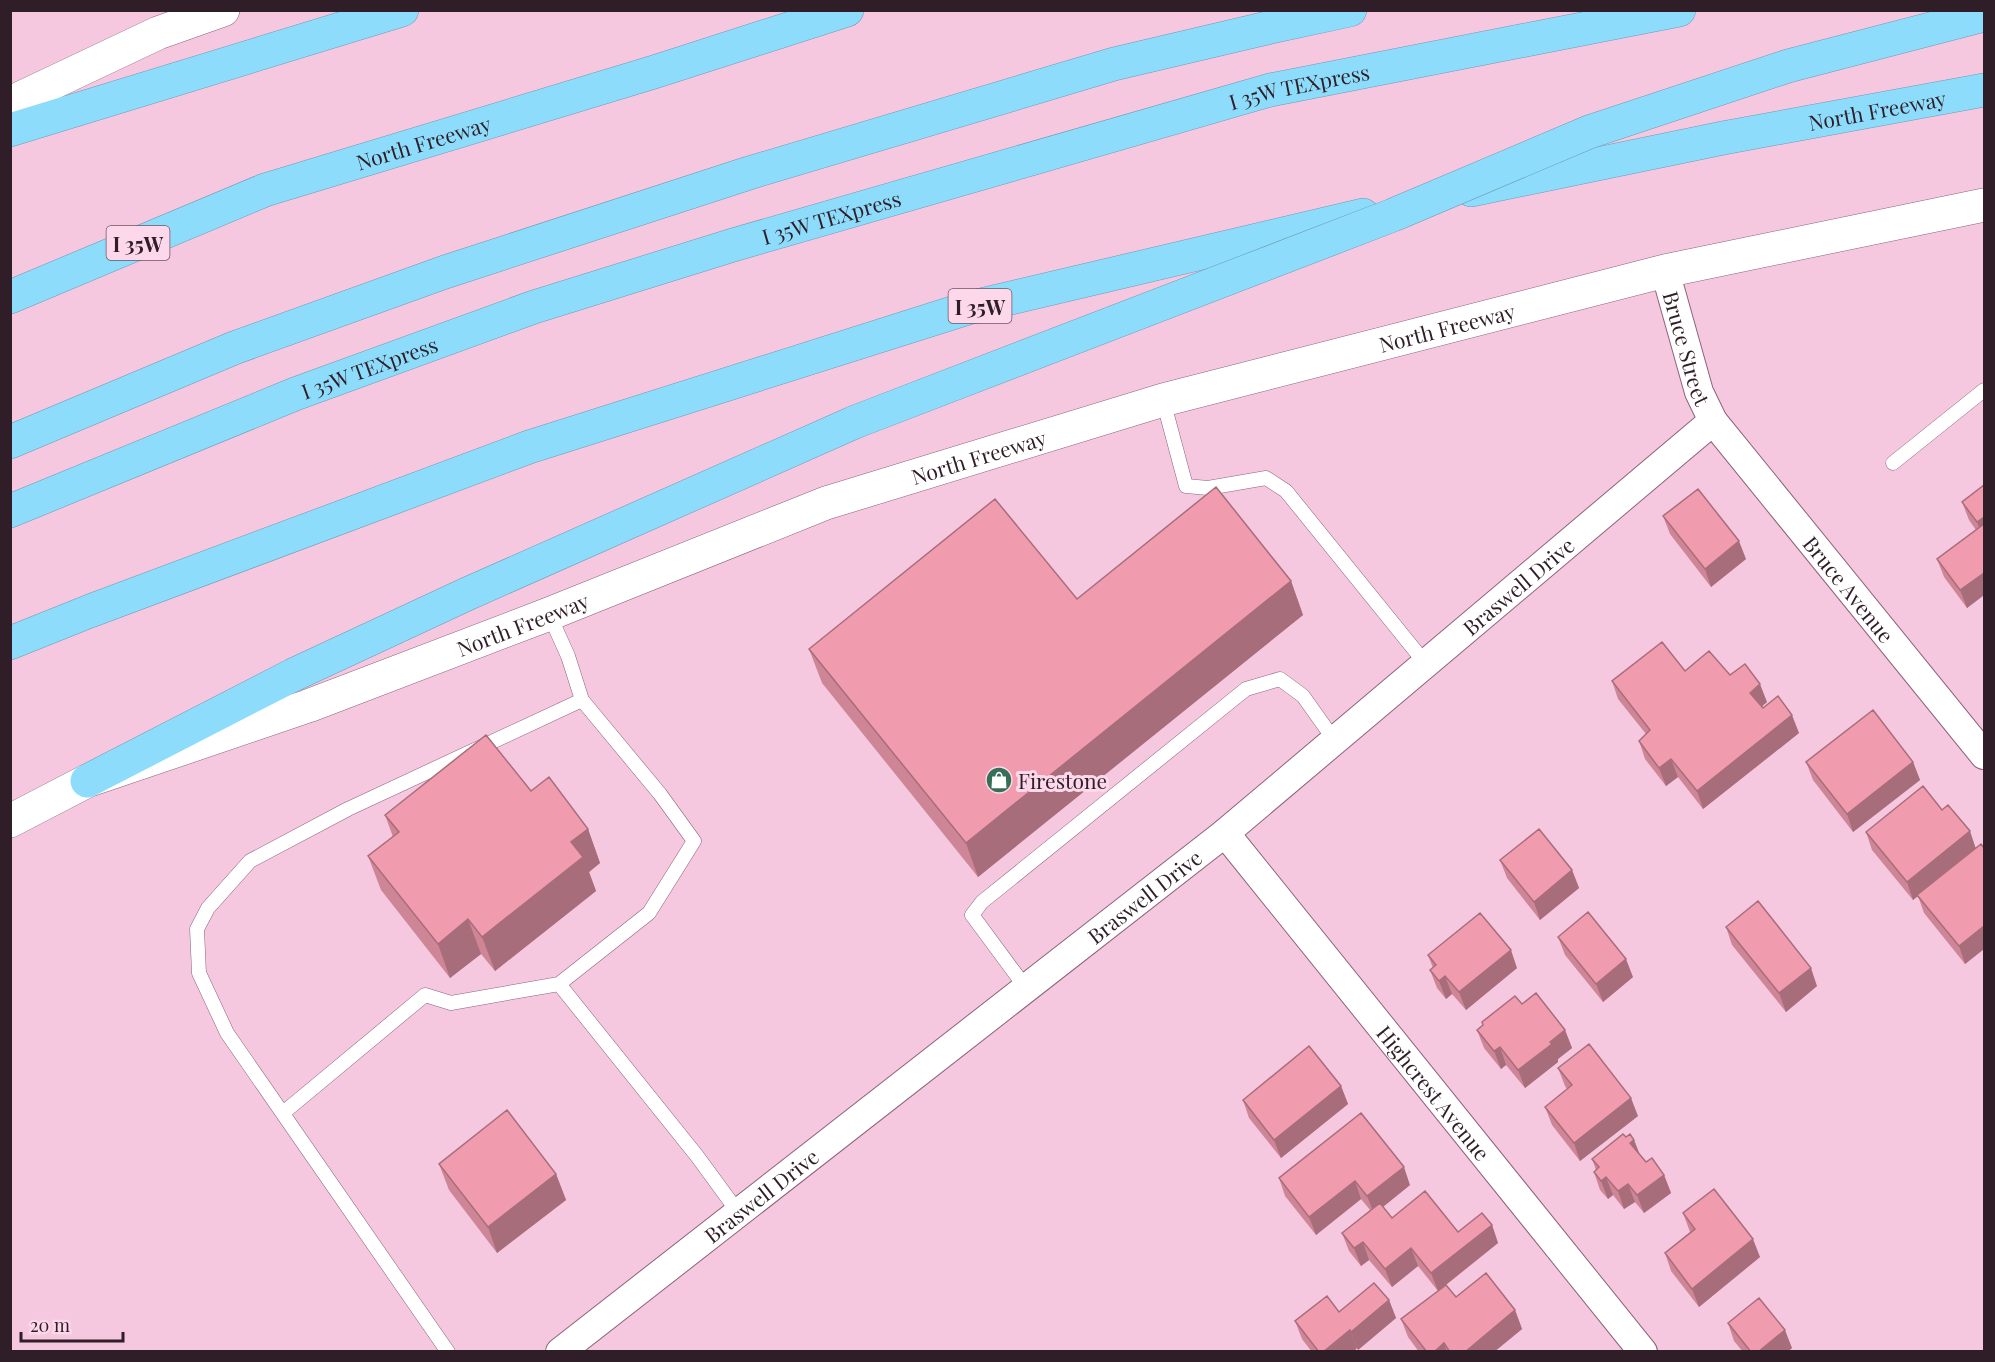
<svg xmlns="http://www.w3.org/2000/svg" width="1995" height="1362" viewBox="0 0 1995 1362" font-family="'Playfair Display',serif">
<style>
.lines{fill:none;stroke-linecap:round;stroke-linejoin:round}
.lane-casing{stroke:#8c647a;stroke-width:15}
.street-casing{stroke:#8c647a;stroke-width:30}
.secondary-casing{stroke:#8c647a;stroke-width:34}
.highway-casing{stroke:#6d9ab1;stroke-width:34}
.lane{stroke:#fff;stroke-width:14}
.street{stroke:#fff;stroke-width:28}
.secondary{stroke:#fff;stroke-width:33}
.highway{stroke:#8edcfb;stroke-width:33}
.highway-bridge-casing{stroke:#6d9ab1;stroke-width:34;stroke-linecap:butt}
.highway-bridge{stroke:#8edcfb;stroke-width:33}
.wall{fill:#ce8696}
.shaded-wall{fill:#a86d7a}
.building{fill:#f09cae;stroke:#a86d7a;stroke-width:1.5}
.labels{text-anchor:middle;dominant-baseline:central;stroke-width:6;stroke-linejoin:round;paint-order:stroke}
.shield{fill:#fdd8eb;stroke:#6d5662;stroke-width:1.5}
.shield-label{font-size:20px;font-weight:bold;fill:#2f1e27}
.street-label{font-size:21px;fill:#2f1e27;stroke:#fdd8eb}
.poi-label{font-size:21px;fill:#2f1e27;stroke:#fdd8eb;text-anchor:start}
</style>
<rect width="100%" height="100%" fill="#f5c8e0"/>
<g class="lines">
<defs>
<path id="lane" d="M 1163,400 L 1186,486 L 1208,488 L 1266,478 L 1286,491 L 1426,664
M 1893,463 L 1984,390
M 549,614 L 568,656 L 582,700 L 660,794 L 694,841 L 649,913 L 559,984 L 697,1156 L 738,1212
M 1026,988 L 972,915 L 982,902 L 1246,689 L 1280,679 L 1303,696 L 1335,741
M 283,1113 L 425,995 L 451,1003 L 559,984
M 448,1352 L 227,1033 L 199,973 L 197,929 L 208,908 L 250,861 L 348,809 L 582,700"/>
<g id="street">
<path id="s1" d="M 1665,271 L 1699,392 L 1713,421 L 1984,755"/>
<path id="s2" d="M 1225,833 L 1643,1352"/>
<path id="s3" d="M 560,1352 L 1225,833 L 1713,421"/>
</g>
<g id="secondary">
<path d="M 10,103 L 158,33 L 223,10"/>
<path id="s4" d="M 10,821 L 87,781 L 308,706 L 549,614 L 826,503 L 1163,400 L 1665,271 L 1984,205"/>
</g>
<g id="highway">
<path d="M 10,130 L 402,10"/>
<path id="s5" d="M 1471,190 L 1723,138 L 1984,90"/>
<path id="s6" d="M 10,297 L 265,190 L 654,72 L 847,10"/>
<path d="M 10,442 L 234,348 L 445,272 L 749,173 L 1114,64 L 1271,27 L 1350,10"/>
<path id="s7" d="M 10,511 L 295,394 L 534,307 L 733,245 L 1270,90 L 1679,10"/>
<path d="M 10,643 L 90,611 L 529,447 L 968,308 L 1363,215"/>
<path d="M 87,781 L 293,675 L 467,594 L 855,422"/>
</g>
</defs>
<use href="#lane" class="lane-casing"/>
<use href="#street" class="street-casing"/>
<use href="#secondary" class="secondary-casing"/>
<use href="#highway" class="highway-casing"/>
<use href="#lane" class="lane"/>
<use href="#street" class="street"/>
<use href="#secondary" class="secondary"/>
<use href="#highway" class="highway"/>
<defs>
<path id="highway-bridge" d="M 855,422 L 1393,215 L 1589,132 L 1788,66 L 1984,15"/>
</defs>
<use href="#highway-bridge" class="highway-bridge-casing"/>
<use href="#highway-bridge" class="highway-bridge"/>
</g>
<path class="wall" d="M 1984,485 L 1984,595 L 1967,608 L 1944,577 L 1937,559 L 1976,530 L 1969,520 L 1962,502 Z
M 1663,516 L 1746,559 L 1711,587 L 1670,534 Z
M 1291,581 L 1303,615 L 978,877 L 822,683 L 809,649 L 1077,599 Z
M 1685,671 L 1730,675 L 1767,702 L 1762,706 L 1799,733 L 1703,809 L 1678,777 L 1666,786 L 1645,759 L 1639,741 L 1646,734 L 1618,699 L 1612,681 Z
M 1806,762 L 1913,762 L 1920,780 L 1853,832 L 1813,780 Z
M 531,791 L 588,829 L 600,863 L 589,872 L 596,891 L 495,971 L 481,954 L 450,978 L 381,890 L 368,856 L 393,837 L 385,815 Z
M 1942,810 L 1976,848 L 1984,848 L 1984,949 L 1965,964 L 1924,913 L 1918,896 L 1913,900 L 1872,850 L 1866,832 Z
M 1500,860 L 1572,870 L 1579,888 L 1540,920 L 1507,878 Z
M 1726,927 L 1817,986 L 1786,1012 L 1732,945 Z
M 1558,937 L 1633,977 L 1603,1002 L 1565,955 Z
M 1428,955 L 1517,968 L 1466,1010 L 1452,994 L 1446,999 L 1437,988 L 1430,970 L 1433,968 Z
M 1522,1004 L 1565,1030 L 1572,1048 L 1558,1059 L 1558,1062 L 1525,1088 L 1506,1065 L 1501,1069 L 1484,1048 L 1477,1030 L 1483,1025 L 1482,1022 Z
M 1558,1068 L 1638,1116 L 1580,1161 L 1552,1125 L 1545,1107 L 1567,1089 L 1565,1086 Z
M 1341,1086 L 1348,1104 L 1281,1158 L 1249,1118 L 1243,1100 Z
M 1626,1137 L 1634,1140 L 1640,1155 L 1646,1162 L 1664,1175 L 1671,1193 L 1644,1213 L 1635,1202 L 1624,1209 L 1613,1195 L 1608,1199 L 1600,1190 L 1594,1172 L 1596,1170 L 1592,1159 Z
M 439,1164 L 556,1174 L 566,1200 L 497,1253 L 449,1190 Z
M 1279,1178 L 1410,1185 L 1383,1207 L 1392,1218 L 1458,1232 L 1492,1225 L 1498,1243 L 1446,1285 L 1456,1297 L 1515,1310 L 1522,1329 L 1494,1352 L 1419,1352 L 1408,1337 L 1401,1319 L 1438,1291 L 1418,1266 L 1392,1287 L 1369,1260 L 1361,1266 L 1349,1251 L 1342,1233 L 1370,1210 L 1361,1199 L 1316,1235 L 1285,1196 Z
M 1683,1213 L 1760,1257 L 1699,1307 L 1671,1271 L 1665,1253 L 1690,1232 Z
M 1389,1300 L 1396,1318 L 1358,1350 L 1357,1348 L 1353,1352 L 1312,1352 L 1302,1339 L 1295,1321 Z
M 1728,1323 L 1792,1348 L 1787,1352 L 1743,1352 L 1734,1341 Z"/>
<path class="shaded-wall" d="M 1984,517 L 1984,540 L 1977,522 Z
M 1739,541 L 1746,559 L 1711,587 L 1705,569 Z
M 1984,573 L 1984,595 L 1967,608 L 1960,590 Z
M 1291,581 L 1303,615 L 978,877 L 966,843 Z
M 1760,684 L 1767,702 L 1757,711 L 1750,693 Z
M 1792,715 L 1799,733 L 1703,809 L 1697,791 Z
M 1671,759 L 1678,777 L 1666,786 L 1659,768 Z
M 1913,762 L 1920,780 L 1853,832 L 1847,814 Z
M 588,829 L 600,863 L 589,872 L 596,891 L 495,971 L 482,937 L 571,842 Z
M 1970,831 L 1976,849 L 1913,900 L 1907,882 Z
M 1572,870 L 1579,888 L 1540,920 L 1534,902 Z
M 468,919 L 481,954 L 450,978 L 438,944 Z
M 1984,926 L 1984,949 L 1965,964 L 1959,946 Z
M 1511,950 L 1517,968 L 1466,1010 L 1459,992 Z
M 1626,959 L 1633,977 L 1603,1002 L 1596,984 Z
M 1811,968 L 1817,986 L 1786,1012 L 1779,993 Z
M 1445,976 L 1452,994 L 1446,999 L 1439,981 Z
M 1565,1030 L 1572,1048 L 1558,1059 L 1558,1062 L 1525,1088 L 1518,1070 Z
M 1500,1047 L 1506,1065 L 1501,1069 L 1494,1051 Z
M 1341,1086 L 1348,1104 L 1281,1158 L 1274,1140 Z
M 1631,1098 L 1638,1116 L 1580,1161 L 1574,1143 Z
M 1634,1140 L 1641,1158 L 1630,1143 Z
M 1404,1167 L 1410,1185 L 1374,1214 L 1367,1196 Z
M 556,1174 L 566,1200 L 497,1253 L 488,1227 Z
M 1664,1175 L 1671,1193 L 1644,1213 L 1637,1195 Z
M 1606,1177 L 1613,1195 L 1608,1199 L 1601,1181 Z
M 1355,1181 L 1361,1199 L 1316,1235 L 1309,1217 Z
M 1628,1184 L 1635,1202 L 1624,1209 L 1618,1191 Z
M 1492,1225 L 1498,1243 L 1438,1291 L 1431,1273 Z
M 1753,1239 L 1760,1257 L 1699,1307 L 1692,1289 Z
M 1363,1242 L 1369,1260 L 1361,1266 L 1354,1248 Z
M 1411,1248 L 1418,1266 L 1392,1287 L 1385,1269 Z
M 1389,1300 L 1396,1318 L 1358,1350 L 1351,1332 Z
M 1515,1310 L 1522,1329 L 1494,1352 L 1465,1352 Z
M 1350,1330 L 1357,1348 L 1353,1352 L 1323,1352 Z
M 1785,1330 L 1792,1348 L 1787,1352 L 1758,1352 Z
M 1444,1343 L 1447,1352 L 1434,1352 Z"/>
<path class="building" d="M 1984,485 L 1984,517 L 1977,522 L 1962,502 Z
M 1216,487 L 1291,581 L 966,843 L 809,649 L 995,499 L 1077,599 Z
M 1698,489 L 1739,541 L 1705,569 L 1663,516 Z
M 1984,524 L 1984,573 L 1960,590 L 1937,559 Z
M 1662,642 L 1685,671 L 1709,651 L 1730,675 L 1745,664 L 1760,684 L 1750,693 L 1763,708 L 1778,696 L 1792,715 L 1697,791 L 1671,759 L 1659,768 L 1639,741 L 1650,730 L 1612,681 Z
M 1873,710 L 1913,762 L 1847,814 L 1806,762 Z
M 486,735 L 531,791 L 549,777 L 588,829 L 571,842 L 583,857 L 482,937 L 468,919 L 438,944 L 368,856 L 399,832 L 385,815 Z
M 1923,786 L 1942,810 L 1948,805 L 1970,831 L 1907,882 L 1866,832 Z
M 1539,829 L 1572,870 L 1534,902 L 1500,860 Z
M 1981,844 L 1984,848 L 1984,926 L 1959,946 L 1917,895 Z
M 1758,901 L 1811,968 L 1779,993 L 1726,927 Z
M 1588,912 L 1626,959 L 1596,984 L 1558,937 Z
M 1480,913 L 1511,950 L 1459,992 L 1445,976 L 1439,981 L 1430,970 L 1436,965 L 1428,955 Z
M 1536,993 L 1565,1030 L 1550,1042 L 1552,1044 L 1518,1070 L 1500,1047 L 1494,1051 L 1477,1030 L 1483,1025 L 1482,1022 L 1515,996 L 1522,1004 Z
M 1589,1044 L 1631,1098 L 1574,1143 L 1545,1107 L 1572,1085 L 1558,1068 Z
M 1309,1046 L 1341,1086 L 1274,1140 L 1243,1100 Z
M 507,1110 L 556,1174 L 488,1227 L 439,1164 Z
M 1361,1113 L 1404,1167 L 1367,1196 L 1355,1181 L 1309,1217 L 1279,1178 Z
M 1623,1134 L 1626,1137 L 1630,1134 L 1634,1140 L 1630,1143 L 1646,1162 L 1652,1158 L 1664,1175 L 1637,1195 L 1628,1184 L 1618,1191 L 1606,1177 L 1601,1181 L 1594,1172 L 1599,1167 L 1592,1159 Z
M 1714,1189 L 1753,1239 L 1692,1289 L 1665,1253 L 1695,1229 L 1683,1213 Z
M 1425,1191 L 1458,1232 L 1482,1213 L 1492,1225 L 1431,1273 L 1411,1248 L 1385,1269 L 1363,1242 L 1354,1248 L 1342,1233 L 1380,1203 L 1392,1218 Z
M 1486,1273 L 1515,1310 L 1465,1352 L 1450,1352 L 1444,1343 L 1434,1352 L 1427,1352 L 1401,1319 L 1446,1285 L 1456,1297 Z
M 1374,1283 L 1389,1300 L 1351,1332 L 1350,1330 L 1323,1352 L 1319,1352 L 1295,1321 L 1327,1296 L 1339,1312 Z
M 1759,1298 L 1785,1330 L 1758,1352 L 1751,1352 L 1728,1323 Z"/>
<defs>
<symbol id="shop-disc" viewBox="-11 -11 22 22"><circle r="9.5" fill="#356f58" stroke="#fdd8eb"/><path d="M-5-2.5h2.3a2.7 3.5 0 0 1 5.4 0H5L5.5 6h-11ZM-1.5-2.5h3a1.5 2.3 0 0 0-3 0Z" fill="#fff"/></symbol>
</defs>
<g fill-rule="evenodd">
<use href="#shop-disc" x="984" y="765" width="30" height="30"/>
</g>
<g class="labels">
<g class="shield">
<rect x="106.5" y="226" width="63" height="34" rx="4.5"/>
<rect x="948.5" y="289" width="63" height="34" rx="4.5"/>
</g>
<g class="shield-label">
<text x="138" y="243">I 35W</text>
<text x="980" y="306">I 35W</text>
</g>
<g class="street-label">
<text stroke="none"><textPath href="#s7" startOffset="1359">I 35W TEXpress</textPath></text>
<text stroke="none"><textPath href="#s5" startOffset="414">North Freeway</textPath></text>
<text stroke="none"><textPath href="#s6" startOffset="442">North Freeway</textPath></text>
<text stroke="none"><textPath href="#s7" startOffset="873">I 35W TEXpress</textPath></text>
<text stroke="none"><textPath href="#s4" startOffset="1522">North Freeway</textPath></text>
<text stroke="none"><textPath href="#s1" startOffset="80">Bruce Street</textPath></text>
<text stroke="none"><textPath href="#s7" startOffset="387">I 35W TEXpress</textPath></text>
<text stroke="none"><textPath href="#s4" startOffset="1036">North Freeway</textPath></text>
<text stroke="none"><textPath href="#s3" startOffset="1227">Braswell Drive</textPath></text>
<text stroke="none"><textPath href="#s1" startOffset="374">Bruce Avenue</textPath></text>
<text stroke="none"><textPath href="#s4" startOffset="550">North Freeway</textPath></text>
<text stroke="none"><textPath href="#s3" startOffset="741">Braswell Drive</textPath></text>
<text stroke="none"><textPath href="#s2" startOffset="333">Highcrest Avenue</textPath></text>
<text stroke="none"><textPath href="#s3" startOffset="255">Braswell Drive</textPath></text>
</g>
<g class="poi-label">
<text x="1018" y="780">Firestone</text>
</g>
</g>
<rect width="1995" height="1362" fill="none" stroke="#2f1e27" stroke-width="24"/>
<path d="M21 1332v9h102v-9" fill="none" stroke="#2f1e27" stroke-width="3"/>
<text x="30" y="1332" font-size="18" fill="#2f1e27" stroke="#fdd8eb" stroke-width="4.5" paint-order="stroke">20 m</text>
</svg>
